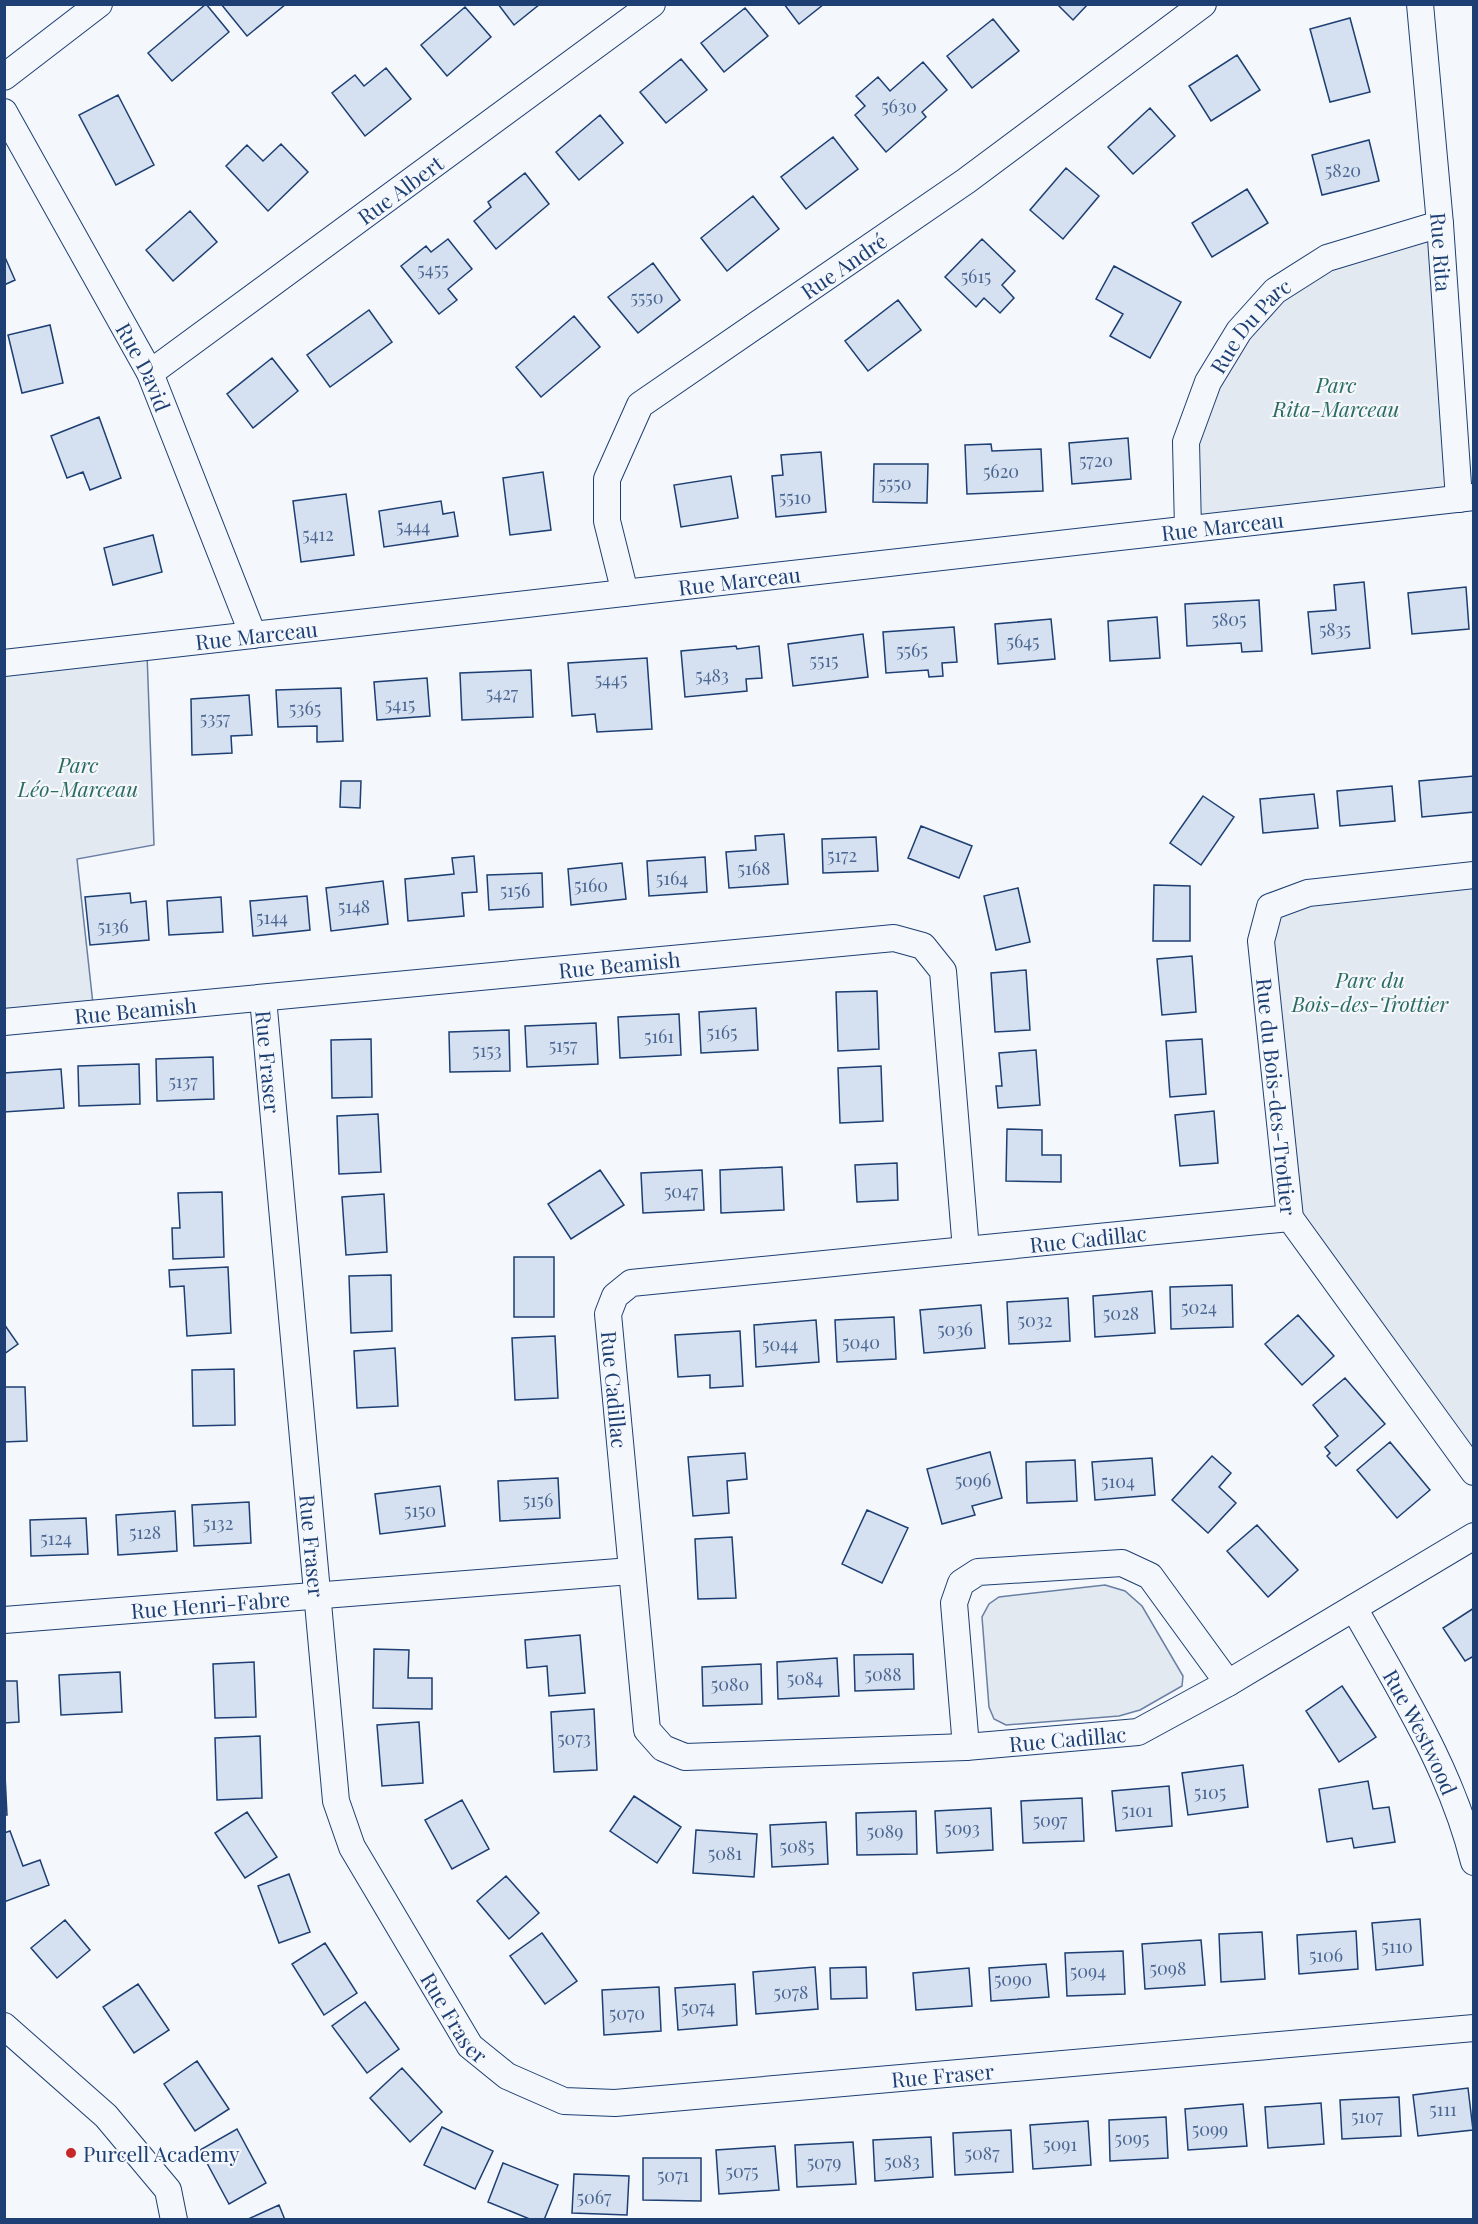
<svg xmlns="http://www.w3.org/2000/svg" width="1478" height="2224" viewBox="0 0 1478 2224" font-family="'Playfair Display',serif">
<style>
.green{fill:#e3e9f0;stroke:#687fa3;stroke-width:1.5}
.building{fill:#d5e0f0;stroke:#1d3f73;stroke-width:1.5}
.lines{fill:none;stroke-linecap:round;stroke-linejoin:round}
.minor-casing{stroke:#1d3f73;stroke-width:28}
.minor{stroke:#f4f7fb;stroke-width:26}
.poi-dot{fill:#c62828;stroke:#f4f7fb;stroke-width:2}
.labels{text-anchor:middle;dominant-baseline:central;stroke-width:4.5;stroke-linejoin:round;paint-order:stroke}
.number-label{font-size:18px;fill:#4b6792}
.street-label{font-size:21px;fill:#1d3f73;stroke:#f4f7fb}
.park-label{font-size:21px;font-style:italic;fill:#2c6c60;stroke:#f4f7fb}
.poi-label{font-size:21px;fill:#1d3f73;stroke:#f4f7fb;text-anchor:start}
</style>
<rect width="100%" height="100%" fill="#f4f7fb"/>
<path class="green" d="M 1440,234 L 1459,499 L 1188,529 L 1186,442 L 1239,331 L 1327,258 Z
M 147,654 L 154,845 L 77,859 L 94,1013 L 5,1022 L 5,669 Z
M 1473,875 L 1473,1472 L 1290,1218 L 1270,907 Z
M 1105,1585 L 1125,1591 L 1142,1606 L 1183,1676 L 1182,1686 L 1140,1710 L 1119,1716 L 1006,1725 L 994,1719 L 989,1707 L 982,1617 L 989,1604 L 999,1597 Z"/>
<path class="building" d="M 206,4 L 229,32 L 172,81 L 148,53 Z
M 221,4 L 286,4 L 247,36 Z
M 498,4 L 540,4 L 514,25 Z
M 784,4 L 824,4 L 799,24 Z
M 1057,4 L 1088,4 L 1073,20 Z
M 465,7 L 491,37 L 447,76 L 421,45 Z
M 745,8 L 768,36 L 724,72 L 701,43 Z
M 1350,18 L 1370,92 L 1330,102 L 1310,29 Z
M 993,19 L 1019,51 L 972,88 L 947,56 Z
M 1237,55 L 1260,90 L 1211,121 L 1189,86 Z
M 681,59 L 707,90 L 666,123 L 640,92 Z
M 923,62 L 947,90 L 922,112 L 926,117 L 886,152 L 855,115 L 865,106 L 856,96 L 878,77 L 890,91 Z
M 386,68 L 411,99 L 365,136 L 332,93 L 355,75 L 364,86 Z
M 118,95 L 154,165 L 116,185 L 79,115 Z
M 1150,108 L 1175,136 L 1133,174 L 1108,147 Z
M 600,115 L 623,143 L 579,180 L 556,152 Z
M 833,137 L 858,169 L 806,209 L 781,177 Z
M 1369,140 L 1379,181 L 1322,195 L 1312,155 Z
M 281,144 L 308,172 L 268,211 L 226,166 L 247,145 L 263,161 Z
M 1066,168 L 1099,196 L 1063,239 L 1030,210 Z
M 525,173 L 549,204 L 496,249 L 474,221 L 491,207 L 488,202 Z
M 1247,189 L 1268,223 L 1212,257 L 1192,223 Z
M 753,196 L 779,229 L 727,271 L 701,238 Z
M 190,211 L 217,242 L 173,281 L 146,250 Z
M 448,239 L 472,269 L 448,289 L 457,300 L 439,314 L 401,266 L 426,246 L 431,252 Z
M 982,239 L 1015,271 L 1002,285 L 1014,298 L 1000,313 L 984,298 L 976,307 L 945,277 Z
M 4,255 L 15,280 L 4,285 Z
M 653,263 L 680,300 L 638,333 L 608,297 Z
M 1114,266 L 1181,302 L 1150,358 L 1110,336 L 1123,314 L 1096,299 Z
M 898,300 L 921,330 L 868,371 L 845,341 Z
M 369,310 L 392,342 L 330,387 L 307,355 Z
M 574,316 L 600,347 L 541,397 L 516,367 Z
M 50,325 L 63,383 L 22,393 L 8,335 Z
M 272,358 L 298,391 L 253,428 L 227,394 Z
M 99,417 L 121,478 L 90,490 L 83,472 L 67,478 L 51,436 Z
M 1128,438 L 1131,479 L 1072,484 L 1069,443 Z
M 991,444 L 992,451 L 1041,449 L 1043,491 L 967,494 L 965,445 Z
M 821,452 L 826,512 L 776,517 L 772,476 L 783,475 L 781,455 Z
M 874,464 L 928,464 L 927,503 L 873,502 Z
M 543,472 L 551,530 L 510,535 L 503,478 Z
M 731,476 L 738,518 L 681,527 L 674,485 Z
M 346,494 L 354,555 L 301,562 L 293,501 Z
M 441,501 L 443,514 L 454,512 L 458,536 L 384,547 L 379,511 Z
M 153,535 L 162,572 L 113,585 L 104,548 Z
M 1364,582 L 1370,648 L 1312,654 L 1308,612 L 1336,610 L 1334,585 Z
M 1466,587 L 1469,629 L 1412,634 L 1408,593 Z
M 1259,600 L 1262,651 L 1242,652 L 1241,643 L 1187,646 L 1185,604 Z
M 1157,617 L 1160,658 L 1110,661 L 1108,621 Z
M 1051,619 L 1055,659 L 998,664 L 995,624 Z
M 954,627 L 957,662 L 942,663 L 943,676 L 929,677 L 928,670 L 886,673 L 883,632 Z
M 863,634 L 868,677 L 793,686 L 788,644 Z
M 736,646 L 737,649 L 759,646 L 762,678 L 746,679 L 747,691 L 685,697 L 681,651 Z
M 647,658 L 652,729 L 597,732 L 595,714 L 572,716 L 568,663 Z
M 531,670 L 533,717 L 462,720 L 460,673 Z
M 427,678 L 430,716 L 377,720 L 374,682 Z
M 341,688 L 343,741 L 317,742 L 317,726 L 278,727 L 276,690 Z
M 249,695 L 252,735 L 231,736 L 232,753 L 192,755 L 191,699 Z
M 1474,776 L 1474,812 L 1422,817 L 1419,781 Z
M 341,781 L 361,781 L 360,808 L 340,807 Z
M 1392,786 L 1395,821 L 1340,826 L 1337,791 Z
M 1314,794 L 1318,828 L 1263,833 L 1260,799 Z
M 1203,796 L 1234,817 L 1201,865 L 1170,843 Z
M 921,826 L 972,846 L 959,878 L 908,858 Z
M 784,834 L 788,884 L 729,888 L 726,852 L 756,850 L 755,836 Z
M 876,837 L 878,871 L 823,873 L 822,839 Z
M 474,856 L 477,892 L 462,893 L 464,916 L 408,921 L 405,879 L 454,874 L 452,858 Z
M 705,857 L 707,892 L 649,896 L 647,861 Z
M 622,863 L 626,899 L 571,905 L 568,869 Z
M 542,873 L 543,907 L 489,910 L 487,875 Z
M 383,881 L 388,924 L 331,931 L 326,888 Z
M 1154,885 L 1190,886 L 1190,941 L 1153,941 Z
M 1018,888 L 1030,942 L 996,950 L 984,896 Z
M 130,893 L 131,903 L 146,901 L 149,940 L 90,945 L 85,897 Z
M 307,896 L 310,930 L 253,936 L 250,901 Z
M 221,897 L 223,932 L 169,935 L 167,901 Z
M 1192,956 L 1196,1012 L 1162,1015 L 1157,959 Z
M 1026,970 L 1030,1030 L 995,1032 L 991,973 Z
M 877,991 L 879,1049 L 838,1051 L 836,992 Z
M 756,1008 L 758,1050 L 701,1053 L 699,1012 Z
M 679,1014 L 681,1055 L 620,1058 L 618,1017 Z
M 596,1023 L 598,1064 L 527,1067 L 525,1026 Z
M 509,1030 L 510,1071 L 450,1072 L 449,1032 Z
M 371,1039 L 372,1097 L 332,1098 L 331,1040 Z
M 1202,1039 L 1206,1094 L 1170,1097 L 1166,1041 Z
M 1036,1050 L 1040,1105 L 998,1108 L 996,1086 L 1002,1086 L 999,1053 Z
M 213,1057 L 214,1099 L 157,1101 L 156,1059 Z
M 139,1064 L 140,1104 L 79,1106 L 78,1066 Z
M 881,1066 L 883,1121 L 840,1123 L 838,1068 Z
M 61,1069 L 64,1108 L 4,1112 L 4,1073 Z
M 1214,1111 L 1218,1163 L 1180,1166 L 1175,1115 Z
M 378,1114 L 381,1172 L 339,1174 L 337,1116 Z
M 1007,1129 L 1042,1130 L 1042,1155 L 1061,1155 L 1061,1182 L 1006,1181 Z
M 897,1163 L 898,1200 L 857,1202 L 855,1165 Z
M 782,1167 L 784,1210 L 721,1213 L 720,1170 Z
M 600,1170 L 624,1205 L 571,1239 L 548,1204 Z
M 702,1170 L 704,1210 L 643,1213 L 641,1173 Z
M 222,1192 L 224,1257 L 173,1259 L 172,1228 L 180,1228 L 178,1193 Z
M 384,1194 L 387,1252 L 346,1255 L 342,1197 Z
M 514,1257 L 554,1257 L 554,1317 L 514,1317 Z
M 228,1267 L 231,1333 L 187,1336 L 184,1286 L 170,1287 L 169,1270 Z
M 391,1275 L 392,1331 L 351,1333 L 349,1276 Z
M 1232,1285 L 1233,1327 L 1171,1329 L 1170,1287 Z
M 1152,1291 L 1155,1333 L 1095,1337 L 1093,1296 Z
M 1068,1298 L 1070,1341 L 1009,1344 L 1007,1302 Z
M 981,1305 L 985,1348 L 924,1353 L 920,1310 Z
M 1298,1315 L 1334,1356 L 1302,1385 L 1265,1344 Z
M 894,1317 L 896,1359 L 837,1362 L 835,1320 Z
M 816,1320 L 819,1362 L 756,1367 L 754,1325 Z
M 4,1324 L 18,1344 L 4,1354 Z
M 740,1331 L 743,1386 L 710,1388 L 710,1375 L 678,1377 L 675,1335 Z
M 555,1336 L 558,1398 L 515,1400 L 512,1338 Z
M 395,1348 L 398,1406 L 357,1408 L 354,1351 Z
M 234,1369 L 235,1425 L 193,1426 L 192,1370 Z
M 1345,1378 L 1385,1424 L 1336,1466 L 1327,1456 L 1330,1453 L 1325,1447 L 1338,1436 L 1313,1405 Z
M 4,1387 L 25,1387 L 27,1441 L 4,1442 Z
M 1390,1442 L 1430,1490 L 1397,1518 L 1357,1470 Z
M 990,1452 L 1002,1498 L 972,1506 L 975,1515 L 942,1524 L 927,1469 Z
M 745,1453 L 747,1479 L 727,1481 L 729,1513 L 693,1516 L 688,1457 Z
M 1212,1456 L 1231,1473 L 1219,1487 L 1236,1503 L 1208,1533 L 1172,1500 Z
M 1152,1458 L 1155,1495 L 1095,1500 L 1092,1462 Z
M 1075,1460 L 1077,1501 L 1027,1503 L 1026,1462 Z
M 558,1478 L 560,1518 L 500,1521 L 498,1481 Z
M 440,1486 L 445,1526 L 380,1534 L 375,1494 Z
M 249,1502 L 251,1543 L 194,1546 L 192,1505 Z
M 867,1510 L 908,1528 L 882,1583 L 842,1564 Z
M 175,1511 L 177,1551 L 118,1555 L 116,1515 Z
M 86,1518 L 88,1554 L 31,1556 L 30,1520 Z
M 1257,1525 L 1298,1570 L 1268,1597 L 1227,1551 Z
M 732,1537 L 736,1598 L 698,1599 L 695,1539 Z
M 1474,1608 L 1474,1656 L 1465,1661 L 1443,1628 Z
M 580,1635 L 585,1693 L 549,1696 L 547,1666 L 527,1668 L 525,1640 Z
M 374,1649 L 409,1650 L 408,1678 L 432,1678 L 432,1709 L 373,1708 Z
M 913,1654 L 914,1689 L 855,1691 L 854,1655 Z
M 837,1658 L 839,1696 L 778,1699 L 777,1662 Z
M 254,1662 L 256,1717 L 215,1718 L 213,1664 Z
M 761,1664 L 762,1704 L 703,1706 L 702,1667 Z
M 120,1672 L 122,1712 L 61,1715 L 59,1675 Z
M 4,1681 L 17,1681 L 19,1722 L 4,1723 Z
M 1342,1686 L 1376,1737 L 1339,1762 L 1306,1711 Z
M 594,1709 L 597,1770 L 554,1772 L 551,1712 Z
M 419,1722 L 423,1783 L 382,1786 L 377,1725 Z
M 260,1736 L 262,1798 L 217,1800 L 215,1738 Z
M 4,1755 L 7,1815 L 4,1815 Z
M 1243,1765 L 1248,1807 L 1188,1815 L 1182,1773 Z
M 1368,1781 L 1373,1809 L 1389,1807 L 1395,1842 L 1354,1848 L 1352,1838 L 1327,1842 L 1319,1789 Z
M 1169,1786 L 1172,1826 L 1116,1831 L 1112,1791 Z
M 634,1796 L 681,1827 L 657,1863 L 610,1831 Z
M 1082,1798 L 1084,1841 L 1023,1843 L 1021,1801 Z
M 462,1800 L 489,1849 L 452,1869 L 425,1820 Z
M 991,1808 L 993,1850 L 937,1853 L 935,1811 Z
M 916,1811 L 917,1854 L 857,1855 L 856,1813 Z
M 247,1812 L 277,1857 L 245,1878 L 215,1833 Z
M 826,1822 L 828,1864 L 772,1867 L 770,1825 Z
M 696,1830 L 757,1834 L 754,1877 L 693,1873 Z
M 10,1831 L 23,1866 L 40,1860 L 49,1885 L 4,1902 L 4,1833 Z
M 289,1874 L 310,1932 L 279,1943 L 258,1886 Z
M 506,1876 L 539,1913 L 509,1939 L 477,1901 Z
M 1420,1919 L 1423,1965 L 1376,1970 L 1372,1923 Z
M 65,1920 L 90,1950 L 57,1978 L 31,1948 Z
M 1356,1931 L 1358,1969 L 1299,1974 L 1297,1935 Z
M 1262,1932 L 1265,1979 L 1221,1982 L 1219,1934 Z
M 542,1933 L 577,1981 L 545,2004 L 510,1956 Z
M 1201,1940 L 1205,1985 L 1145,1989 L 1142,1944 Z
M 325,1943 L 357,1993 L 324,2015 L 292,1964 Z
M 1123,1951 L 1125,1994 L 1067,1996 L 1065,1953 Z
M 1046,1964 L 1049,1997 L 991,2001 L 989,1968 Z
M 815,1967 L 818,2009 L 756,2014 L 753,1972 Z
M 866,1967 L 867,1998 L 831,1999 L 830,1968 Z
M 969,1968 L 972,2006 L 916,2010 L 913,1973 Z
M 138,1984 L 169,2030 L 134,2053 L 103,2007 Z
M 735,1984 L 737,2025 L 678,2030 L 675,1988 Z
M 659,1987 L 661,2031 L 604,2035 L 602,1990 Z
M 365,2002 L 399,2049 L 367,2073 L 332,2026 Z
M 197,2061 L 229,2109 L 195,2131 L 164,2084 Z
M 402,2068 L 442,2112 L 410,2142 L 370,2098 Z
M 1468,2088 L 1473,2130 L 1418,2136 L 1413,2095 Z
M 1399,2097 L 1401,2136 L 1342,2139 L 1340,2100 Z
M 1321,2103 L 1324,2144 L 1268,2148 L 1265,2107 Z
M 1243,2104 L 1247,2146 L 1188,2150 L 1185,2109 Z
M 1166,2117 L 1168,2158 L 1110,2161 L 1109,2120 Z
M 1088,2121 L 1091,2165 L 1033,2169 L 1030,2125 Z
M 442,2127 L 493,2151 L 475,2189 L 424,2165 Z
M 237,2129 L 266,2183 L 229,2204 L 200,2150 Z
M 1011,2130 L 1013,2172 L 955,2175 L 953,2133 Z
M 931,2137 L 933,2177 L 875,2181 L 873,2140 Z
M 853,2142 L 856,2184 L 797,2187 L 795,2145 Z
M 775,2146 L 779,2190 L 719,2194 L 716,2150 Z
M 643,2158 L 701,2158 L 701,2201 L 643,2200 Z
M 503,2163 L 558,2185 L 544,2220 L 532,2220 L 488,2202 Z
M 574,2174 L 629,2176 L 627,2215 L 572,2213 Z
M 279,2205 L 285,2220 L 246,2220 Z"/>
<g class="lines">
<defs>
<g id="minor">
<path id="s1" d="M 1420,4 L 1440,224 L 1459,499"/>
<path d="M 4,77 L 99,4"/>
<path id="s2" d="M 4,112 L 150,373 L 253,635"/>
<path id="s3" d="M 150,373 L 652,4"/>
<path id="s4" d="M 1188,529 L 1186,442 L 1208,382 L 1239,331 L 1275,291 L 1327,258 L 1440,224"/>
<path id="s5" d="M 625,593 L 607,521 L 607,479 L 640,405 L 966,181 L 1203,4"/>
<path id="s6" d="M 4,663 L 1474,497"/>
<path id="s7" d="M 1474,875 L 1308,893 L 1270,907 L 1261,941 L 1290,1218 L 1474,1472"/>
<path id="s8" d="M 263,998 L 336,1801 L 352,1847 L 470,2046 L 507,2076 L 564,2101 L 615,2103 L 1474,2028"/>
<path id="s9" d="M 4,1022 L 894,938 L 923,946 L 943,971 L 966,1250"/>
<path id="s10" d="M 1290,1218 L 631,1283 L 615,1296 L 608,1314 L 647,1730 L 663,1748 L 685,1757 L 966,1747 L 1138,1732 L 1228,1683 L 1474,1536"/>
<path id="s11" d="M 1354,1608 C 1400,1690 1451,1769 1474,1862"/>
<path id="s12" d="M 4,1620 L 631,1571"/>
<path d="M 966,1747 L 954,1603 L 961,1583 L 978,1572 L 1122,1563 L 1150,1576 L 1228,1683"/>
<path d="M 4,2026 L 106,2116 L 168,2190 L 174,2220"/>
</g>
</defs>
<use href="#minor" class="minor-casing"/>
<use href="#minor" class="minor"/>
</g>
<circle class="poi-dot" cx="71" cy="2153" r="6"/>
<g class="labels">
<g class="number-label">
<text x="899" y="106">5630</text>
<text x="1343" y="170">5820</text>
<text x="433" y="269">5455</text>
<text x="976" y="276">5615</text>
<text x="647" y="297">5550</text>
<text x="1096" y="460">5720</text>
<text x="1001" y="471">5620</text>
<text x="895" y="483">5550</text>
<text x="795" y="497">5510</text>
<text x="413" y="526">5444</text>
<text x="318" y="534">5412</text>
<text x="1229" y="619">5805</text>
<text x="1335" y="629">5835</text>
<text x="1023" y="641">5645</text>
<text x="912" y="650">5565</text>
<text x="824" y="660">5515</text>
<text x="712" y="675">5483</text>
<text x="611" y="679">5445</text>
<text x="502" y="693">5427</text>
<text x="400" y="704">5415</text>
<text x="305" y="708">5365</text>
<text x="215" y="718">5357</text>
<text x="842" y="855">5172</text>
<text x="754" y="868">5168</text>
<text x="672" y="878">5164</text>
<text x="591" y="885">5160</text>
<text x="515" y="890">5156</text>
<text x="354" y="906">5148</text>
<text x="272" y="917">5144</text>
<text x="113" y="926">5136</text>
<text x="722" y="1032">5165</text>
<text x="659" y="1036">5161</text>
<text x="563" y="1045">5157</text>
<text x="487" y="1050">5153</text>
<text x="183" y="1081">5137</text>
<text x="681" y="1191">5047</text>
<text x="1199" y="1307">5024</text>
<text x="1121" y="1313">5028</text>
<text x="1035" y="1320">5032</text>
<text x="955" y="1329">5036</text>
<text x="861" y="1342">5040</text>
<text x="780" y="1344">5044</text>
<text x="973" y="1480">5096</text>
<text x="1118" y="1481">5104</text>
<text x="538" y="1500">5156</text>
<text x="420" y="1510">5150</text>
<text x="218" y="1523">5132</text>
<text x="145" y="1532">5128</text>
<text x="56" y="1538">5124</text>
<text x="883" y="1674">5088</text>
<text x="805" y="1678">5084</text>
<text x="730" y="1684">5080</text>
<text x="574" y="1738">5073</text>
<text x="1210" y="1792">5105</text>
<text x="1137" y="1810">5101</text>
<text x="1050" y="1820">5097</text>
<text x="962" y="1828">5093</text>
<text x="885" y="1831">5089</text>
<text x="797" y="1846">5085</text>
<text x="725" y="1853">5081</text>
<text x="1397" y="1946">5110</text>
<text x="1326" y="1955">5106</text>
<text x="1168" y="1968">5098</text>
<text x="1088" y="1971">5094</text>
<text x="1013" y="1979">5090</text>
<text x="791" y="1992">5078</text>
<text x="698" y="2007">5074</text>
<text x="627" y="2013">5070</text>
<text x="1443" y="2109">5111</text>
<text x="1367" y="2116">5107</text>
<text x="1210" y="2129">5099</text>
<text x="1132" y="2138">5095</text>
<text x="1060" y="2144">5091</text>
<text x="982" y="2153">5087</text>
<text x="902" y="2161">5083</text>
<text x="824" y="2162">5079</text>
<text x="742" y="2171">5075</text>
<text x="673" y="2175">5071</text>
<text x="594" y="2197">5067</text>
</g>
<g class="street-label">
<text stroke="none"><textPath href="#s3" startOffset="310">Rue Albert</textPath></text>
<text stroke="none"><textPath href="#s1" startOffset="249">Rue Rita</textPath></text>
<text stroke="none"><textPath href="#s5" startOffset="444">Rue André</textPath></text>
<text stroke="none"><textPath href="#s4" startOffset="222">Rue Du Parc</textPath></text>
<text stroke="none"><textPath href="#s2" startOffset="291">Rue David</textPath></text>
<text stroke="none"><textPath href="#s6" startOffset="1226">Rue Marceau</textPath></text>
<text stroke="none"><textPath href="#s6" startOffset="740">Rue Marceau</textPath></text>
<text stroke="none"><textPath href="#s6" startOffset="254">Rue Marceau</textPath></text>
<text stroke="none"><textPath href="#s9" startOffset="618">Rue Beamish</textPath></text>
<text stroke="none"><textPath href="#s9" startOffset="132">Rue Beamish</textPath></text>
<text stroke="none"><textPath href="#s8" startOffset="64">Rue Fraser</textPath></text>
<text stroke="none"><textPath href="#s7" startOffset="399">Rue du Bois-des-Trottier</textPath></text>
<text transform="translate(1088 1238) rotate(-6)">Rue Cadillac</text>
<text stroke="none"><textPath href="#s10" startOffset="778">Rue Cadillac</textPath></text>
<text stroke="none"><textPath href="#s8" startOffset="550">Rue Fraser</textPath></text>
<text stroke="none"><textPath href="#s12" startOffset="207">Rue Henri-Fabre</textPath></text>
<text stroke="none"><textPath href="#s11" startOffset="141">Rue Westwood</textPath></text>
<text stroke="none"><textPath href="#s10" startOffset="1551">Rue Cadillac</textPath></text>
<text stroke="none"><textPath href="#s8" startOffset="1054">Rue Fraser</textPath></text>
<text stroke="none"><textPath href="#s8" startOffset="1576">Rue Fraser</textPath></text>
</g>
<g class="park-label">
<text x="1336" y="384">Parc<tspan x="1336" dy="24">Rita-Marceau</tspan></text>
<text x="78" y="764">Parc<tspan x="78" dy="24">Léo-Marceau</tspan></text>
<text x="1370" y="979">Parc du<tspan x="1370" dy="24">Bois-des-Trottier</tspan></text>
</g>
<g class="poi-label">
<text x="83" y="2153">Purcell Academy</text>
</g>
</g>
<rect width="1478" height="2224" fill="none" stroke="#1d3f73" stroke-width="12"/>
</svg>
